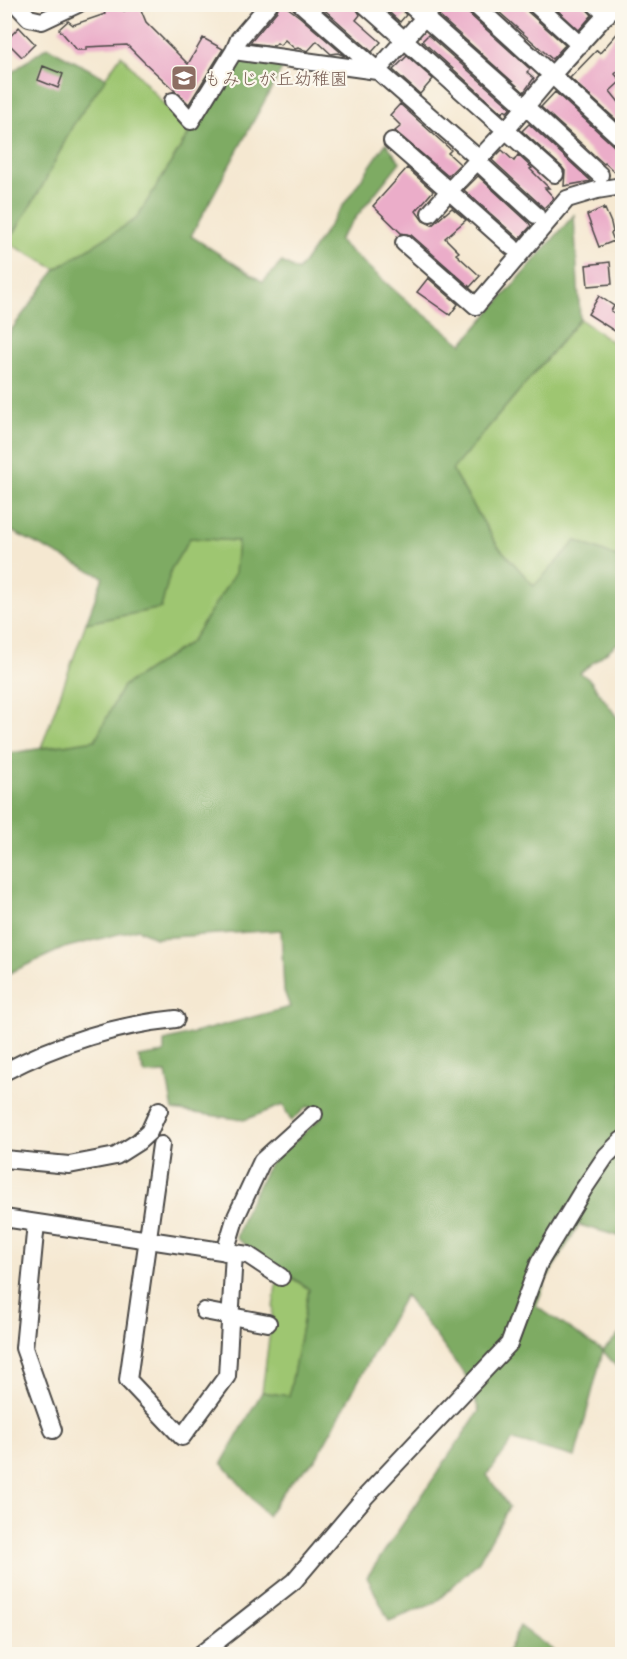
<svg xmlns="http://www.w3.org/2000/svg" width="627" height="1659" viewBox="0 0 627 1659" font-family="Mali,'Klee One',sans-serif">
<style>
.green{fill:#9ec671;stroke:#64784e;stroke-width:1.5}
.forest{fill:#7eab63;stroke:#546b47;stroke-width:1.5}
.building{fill:#ebadc9}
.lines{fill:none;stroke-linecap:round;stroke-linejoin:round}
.minor-casing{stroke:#494744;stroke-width:20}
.minor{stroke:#fff;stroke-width:16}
.labels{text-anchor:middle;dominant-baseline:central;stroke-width:4.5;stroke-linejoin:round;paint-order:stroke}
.education-label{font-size:18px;fill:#785e54;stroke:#fbf7ec;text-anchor:start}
</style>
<rect width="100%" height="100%" fill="#fbf7ec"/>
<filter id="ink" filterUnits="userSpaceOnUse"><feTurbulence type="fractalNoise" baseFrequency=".0167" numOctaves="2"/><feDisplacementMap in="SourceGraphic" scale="12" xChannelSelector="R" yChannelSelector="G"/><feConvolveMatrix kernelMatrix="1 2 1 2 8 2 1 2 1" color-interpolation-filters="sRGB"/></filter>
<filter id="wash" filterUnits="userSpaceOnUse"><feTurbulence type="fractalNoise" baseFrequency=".008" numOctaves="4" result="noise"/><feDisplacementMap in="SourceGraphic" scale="24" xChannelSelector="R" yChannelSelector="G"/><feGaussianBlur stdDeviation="1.35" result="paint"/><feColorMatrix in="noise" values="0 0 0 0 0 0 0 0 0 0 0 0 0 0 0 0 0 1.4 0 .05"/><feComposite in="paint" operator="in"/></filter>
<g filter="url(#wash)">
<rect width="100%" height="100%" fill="#f5e8d1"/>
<path class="green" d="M 121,55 L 189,133 L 136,220 L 56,269 L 8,243 L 43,185 L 73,125 Z
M 580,319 L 622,349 L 622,559 L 576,541 L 535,587 L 497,545 L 452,470 Z
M 190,538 L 238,541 L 236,573 L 191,642 L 123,686 L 95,741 L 41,748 L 86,623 L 161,608 L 171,569 Z
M 287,1275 L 309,1289 L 289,1396 L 262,1392 L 276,1285 Z"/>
<path class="forest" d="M 47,47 L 106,78 L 73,125 L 43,185 L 8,243 L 4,242 L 4,78 Z
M 244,57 L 283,67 L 191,236 L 263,282 L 282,262 L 298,271 L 386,143 L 400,162 L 338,240 L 402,297 L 462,344 L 574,215 L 580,319 L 452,470 L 497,545 L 534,586 L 576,541 L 622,559 L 622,640 L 580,673 L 590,680 L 622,724 L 622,1237 L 579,1225 L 547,1278 L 536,1306 L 603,1351 L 622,1331 L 622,1373 L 603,1351 L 575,1457 L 513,1440 L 487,1475 L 509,1507 L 479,1561 L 435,1603 L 389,1621 L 367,1577 L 479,1411 L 468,1379 L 405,1295 L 316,1459 L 288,1485 L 267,1516 L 222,1463 L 262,1392 L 289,1396 L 309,1289 L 236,1238 L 246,1209 L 270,1163 L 321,1118 L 308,1106 L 291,1121 L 283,1105 L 244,1120 L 173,1110 L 166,1073 L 145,1074 L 138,1057 L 164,1053 L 164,1041 L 290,1007 L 284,991 L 281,930 L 155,938 L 138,929 L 64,948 L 5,975 L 5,754 L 95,740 L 123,686 L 191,642 L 235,573 L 238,541 L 190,538 L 171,569 L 161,608 L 86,623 L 103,577 L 5,528 L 4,344 L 12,329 L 56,269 L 136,219 L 230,68 Z
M 520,1626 L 558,1654 L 506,1654 Z"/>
<g id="blocks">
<path class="building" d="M 102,4 L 116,4 L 117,10 L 123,8 L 124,11 L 139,5 L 146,22 L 188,64 L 203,38 L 223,49 L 189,104 L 144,62 L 127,45 L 86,47 L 86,50 L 77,50 L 59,29 L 68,21 L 73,25 L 105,14 Z
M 279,4 L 283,4 L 300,17 L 345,56 L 338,53 L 331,54 L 317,41 L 308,51 L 298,48 L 295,49 L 285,40 L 280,45 L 277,43 L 274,46 L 250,43 L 277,11 Z
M 318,4 L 354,4 L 360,15 L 356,20 L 381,42 L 372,52 Z
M 380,4 L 397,4 L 406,15 L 400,22 Z
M 447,4 L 464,4 L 467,12 L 530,69 L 527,72 L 534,78 L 524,92 L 439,16 Z
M 490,4 L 524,4 L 528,12 L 565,45 L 552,59 Z
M 554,4 L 582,4 L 592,15 L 579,30 L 553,6 Z
M 19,27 L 35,44 L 22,57 L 6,41 Z
M 622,28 L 622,67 L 615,74 L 621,81 L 610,91 L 622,106 L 622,125 L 570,78 L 597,50 L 600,53 Z
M 428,35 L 511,108 L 507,112 L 505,110 L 502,113 L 422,41 Z
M 407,56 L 433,79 L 420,94 L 393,70 Z
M 43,66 L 63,74 L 58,88 L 38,80 Z
M 555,92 L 615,147 L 622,149 L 622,176 L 619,176 L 605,163 L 604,164 L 541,107 Z
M 400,104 L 451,150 L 448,153 L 460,164 L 448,176 L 395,131 L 401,126 L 390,115 Z
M 529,124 L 591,181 L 564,186 L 565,171 L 562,167 L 522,131 Z
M 502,150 L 514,161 L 518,155 L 532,168 L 530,169 L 549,188 L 545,188 L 554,198 L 544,208 L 492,160 Z
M 407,168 L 433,191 L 416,211 L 423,221 L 432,225 L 452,208 L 466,220 L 445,238 L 459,252 L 456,254 L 480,276 L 470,287 L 411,235 L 401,233 L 373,206 Z
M 478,176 L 529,223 L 531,226 L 519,239 L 464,190 Z
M 603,208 L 603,210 L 605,209 L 611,223 L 613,232 L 611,233 L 614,241 L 599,247 L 587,215 Z
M 610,262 L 612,284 L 588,286 L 586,265 Z
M 428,278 L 458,304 L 450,315 L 417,292 Z
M 599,296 L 614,306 L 611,311 L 622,318 L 616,332 L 588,314 Z"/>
</g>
</g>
<g filter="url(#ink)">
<use href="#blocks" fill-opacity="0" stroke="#494744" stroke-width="1.5"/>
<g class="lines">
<defs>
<path id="minor" d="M 16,4 L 29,18 L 42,21 L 78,4
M 301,4 L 478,158
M 364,4 L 555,174
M 409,4 L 526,107 L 600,175
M 474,4 L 622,139
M 535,4 L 580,45
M 595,4 L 607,15
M 234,51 L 377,71 L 436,4
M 173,101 L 191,121 L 234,51 L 239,39 L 269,4
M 392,141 L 449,191 L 430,213
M 478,162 L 536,215
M 404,243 L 476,306 L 567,199 L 597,190 L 622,186
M 512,247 L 449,191 L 506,130 L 552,75 L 616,4
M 4,1072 C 57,1044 116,1025 176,1019
M 161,1145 L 128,1380 L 182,1437 L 227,1376 L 234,1253
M 4,1159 L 69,1165 L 116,1156 L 138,1142 L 149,1132 L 159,1110
M 4,1218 L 248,1255 L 281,1277
M 36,1223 L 24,1348 L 53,1430
M 225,1252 L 235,1219 L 262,1161 L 314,1114
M 204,1311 L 268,1323
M 201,1654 L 294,1581 L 365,1497 L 509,1344 L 539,1263 L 583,1190 L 606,1156 L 622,1140"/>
</defs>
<use href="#minor" class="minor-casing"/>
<use href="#minor" class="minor"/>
</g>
</g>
<defs>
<symbol id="school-square" viewBox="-11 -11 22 22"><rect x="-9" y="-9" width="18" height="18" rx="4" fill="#8d6e63" stroke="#fbf7ec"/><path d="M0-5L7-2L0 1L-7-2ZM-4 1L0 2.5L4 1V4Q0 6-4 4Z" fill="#fff"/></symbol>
</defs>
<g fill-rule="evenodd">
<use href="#school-square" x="169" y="63" width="30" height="30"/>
</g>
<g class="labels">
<g class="education-label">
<text x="204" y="78">もみじが丘幼稚園</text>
</g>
</g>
<rect width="627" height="1659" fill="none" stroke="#fbf7ec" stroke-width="24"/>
</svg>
